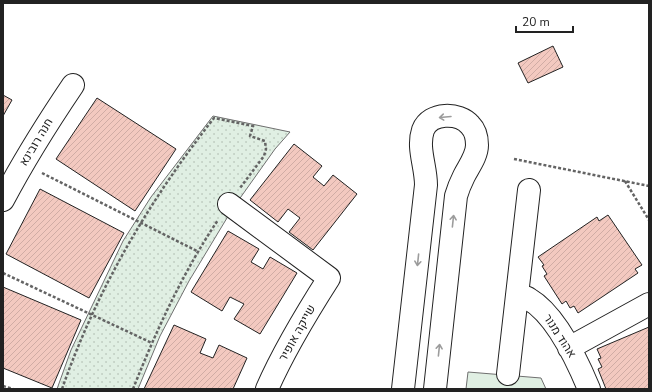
<svg xmlns="http://www.w3.org/2000/svg" width="652" height="392" viewBox="0 0 652 392" font-family="'Nunito Sans',Heebo,sans-serif">
<style>
.green{fill:#e0efe3;stroke:#6f6f6f}
.park{fill:url(#park-dots);stroke:#6f6f6f}
.building{fill:url(#building-hatch);stroke:#222}
.lines{fill:none;stroke-linecap:round;stroke-linejoin:round}
.minor-casing{stroke:#222;stroke-width:24}
.path{stroke:#646464;stroke-width:2.5;stroke-dasharray:3 2;stroke-linecap:butt}
.minor{stroke:#fff;stroke-width:22}
.oneway{stroke:#9c9c9c}
.labels{text-anchor:middle;dominant-baseline:central;stroke-width:3;stroke-linejoin:round;paint-order:stroke}
.street-label{font-size:12px;fill:#222;stroke:#fff}
</style>
<defs>
<pattern id="park-dots" width="8" height="8" patternUnits="userSpaceOnUse"><rect width="8" height="8" fill="#e0efe3"/><path d="M2 2h.1M6 6h.1" fill="none" stroke="#c0cdc2" stroke-width="1.8" stroke-linecap="round"/></pattern>
<pattern id="building-hatch" width="6" height="6" patternUnits="userSpaceOnUse"><rect width="6" height="6" fill="#f3c9c0"/><path d="M-1 1l2-2M0 6l6-6M5 7l2-2" fill="none" stroke="#d0aca5"/></pattern>
</defs>
<rect width="100%" height="100%" fill="#fff"/>
<path class="green" d="M 468,372 L 541,378 L 546,389 L 466,389 Z"/>
<path class="park" d="M 213,116 L 290,132 L 275,149 L 233,208 L 189,281 L 160,336 L 138,389 L 57,389 L 71,350 L 123,241 L 151,197 Z"/>
<path class="building" d="M 553,46 L 563,67 L 528,83 L 518,63 Z
M 3,95 L 12,100 L 3,116 Z
M 97,98 L 176,149 L 135,211 L 56,159 Z
M 294,144 L 322,166 L 313,177 L 324,186 L 333,175 L 357,194 L 313,250 L 289,232 L 300,218 L 288,209 L 278,222 L 250,200 Z
M 40,189 L 124,233 L 89,298 L 6,254 Z
M 608,215 L 642,265 L 635,269 L 638,273 L 578,313 L 574,306 L 570,308 L 566,301 L 562,304 L 544,276 L 547,274 L 542,266 L 544,265 L 538,257 L 597,217 L 599,221 Z
M 228,231 L 259,249 L 251,262 L 263,269 L 270,257 L 297,273 L 260,334 L 234,319 L 244,304 L 230,297 L 222,311 L 191,292 Z
M 3,287 L 81,320 L 52,388 L 3,368 Z
M 174,325 L 206,339 L 200,353 L 213,358 L 219,345 L 247,358 L 233,389 L 144,389 Z
M 649,327 L 649,389 L 606,389 L 598,369 L 602,367 L 598,359 L 601,358 L 597,349 Z"/>
<g class="lines">
<defs>
<path id="minor" d="M 3,200 C 24,160 48,122 73,85
M 229,204 L 329,278 C 306,314 284,350 267,389
M 517,295 C 521,296 525,296 529,299 C 556,315 577,360 589,389
M 569,348 L 649,304
M 508,374 L 529,190
M 403,389 L 426,185 C 426,166 417,148 423,130 C 430,112 459,112 470,125 C 475,130 477,138 477,145 C 477,156 469,166 464,176 C 461,182 458,189 456,196 L 435,389"/>
</defs>
<use href="#minor" class="minor-casing"/>
<path class="path" d="M 514,159 L 649,186
M 42,173 L 199,252
M 625,181 L 649,220
M 3,273 L 152,343
M 3,386 L 13,389
M 62,389 C 97,289 149,201 214,118 L 253,126 L 250,136 L 265,141 L 266,149 L 264,156 L 240,188
M 133,389 C 156,331 183,272 218,220"/>
<use href="#minor" class="minor"/>
</g>
<defs><path id="oneway-shaft" d="M-6 0H5M1.5-3L5.5 0L1.5 3" fill="none" stroke-width="1.6" stroke-linecap="round" stroke-linejoin="round"/></defs>
<g class="oneway">
<use href="#oneway-shaft" transform="translate(445 117) rotate(175)"/>
<use href="#oneway-shaft" transform="translate(453 221) rotate(-84)"/>
<use href="#oneway-shaft" transform="translate(418 260) rotate(96)"/>
<use href="#oneway-shaft" transform="translate(439 350) rotate(-84)"/>
</g>
<g class="labels">
<g class="street-label">
<text transform="translate(36 142) rotate(-59)">חנה רובינא</text>
<text transform="translate(297 333) rotate(-61)">שייקה אופיר</text>
<text transform="translate(560 336) rotate(57)">אהוד מנור</text>
</g>
</g>
<rect width="652" height="392" fill="none" stroke="#222222" stroke-width="8"/>
<path d="M516 26v6h57v-6" fill="none" stroke="#222222" stroke-width="2"/>
<text x="522" y="26" font-size="12" fill="#222222" stroke="#ffffff" stroke-width="3" paint-order="stroke">20 m</text>
</svg>
